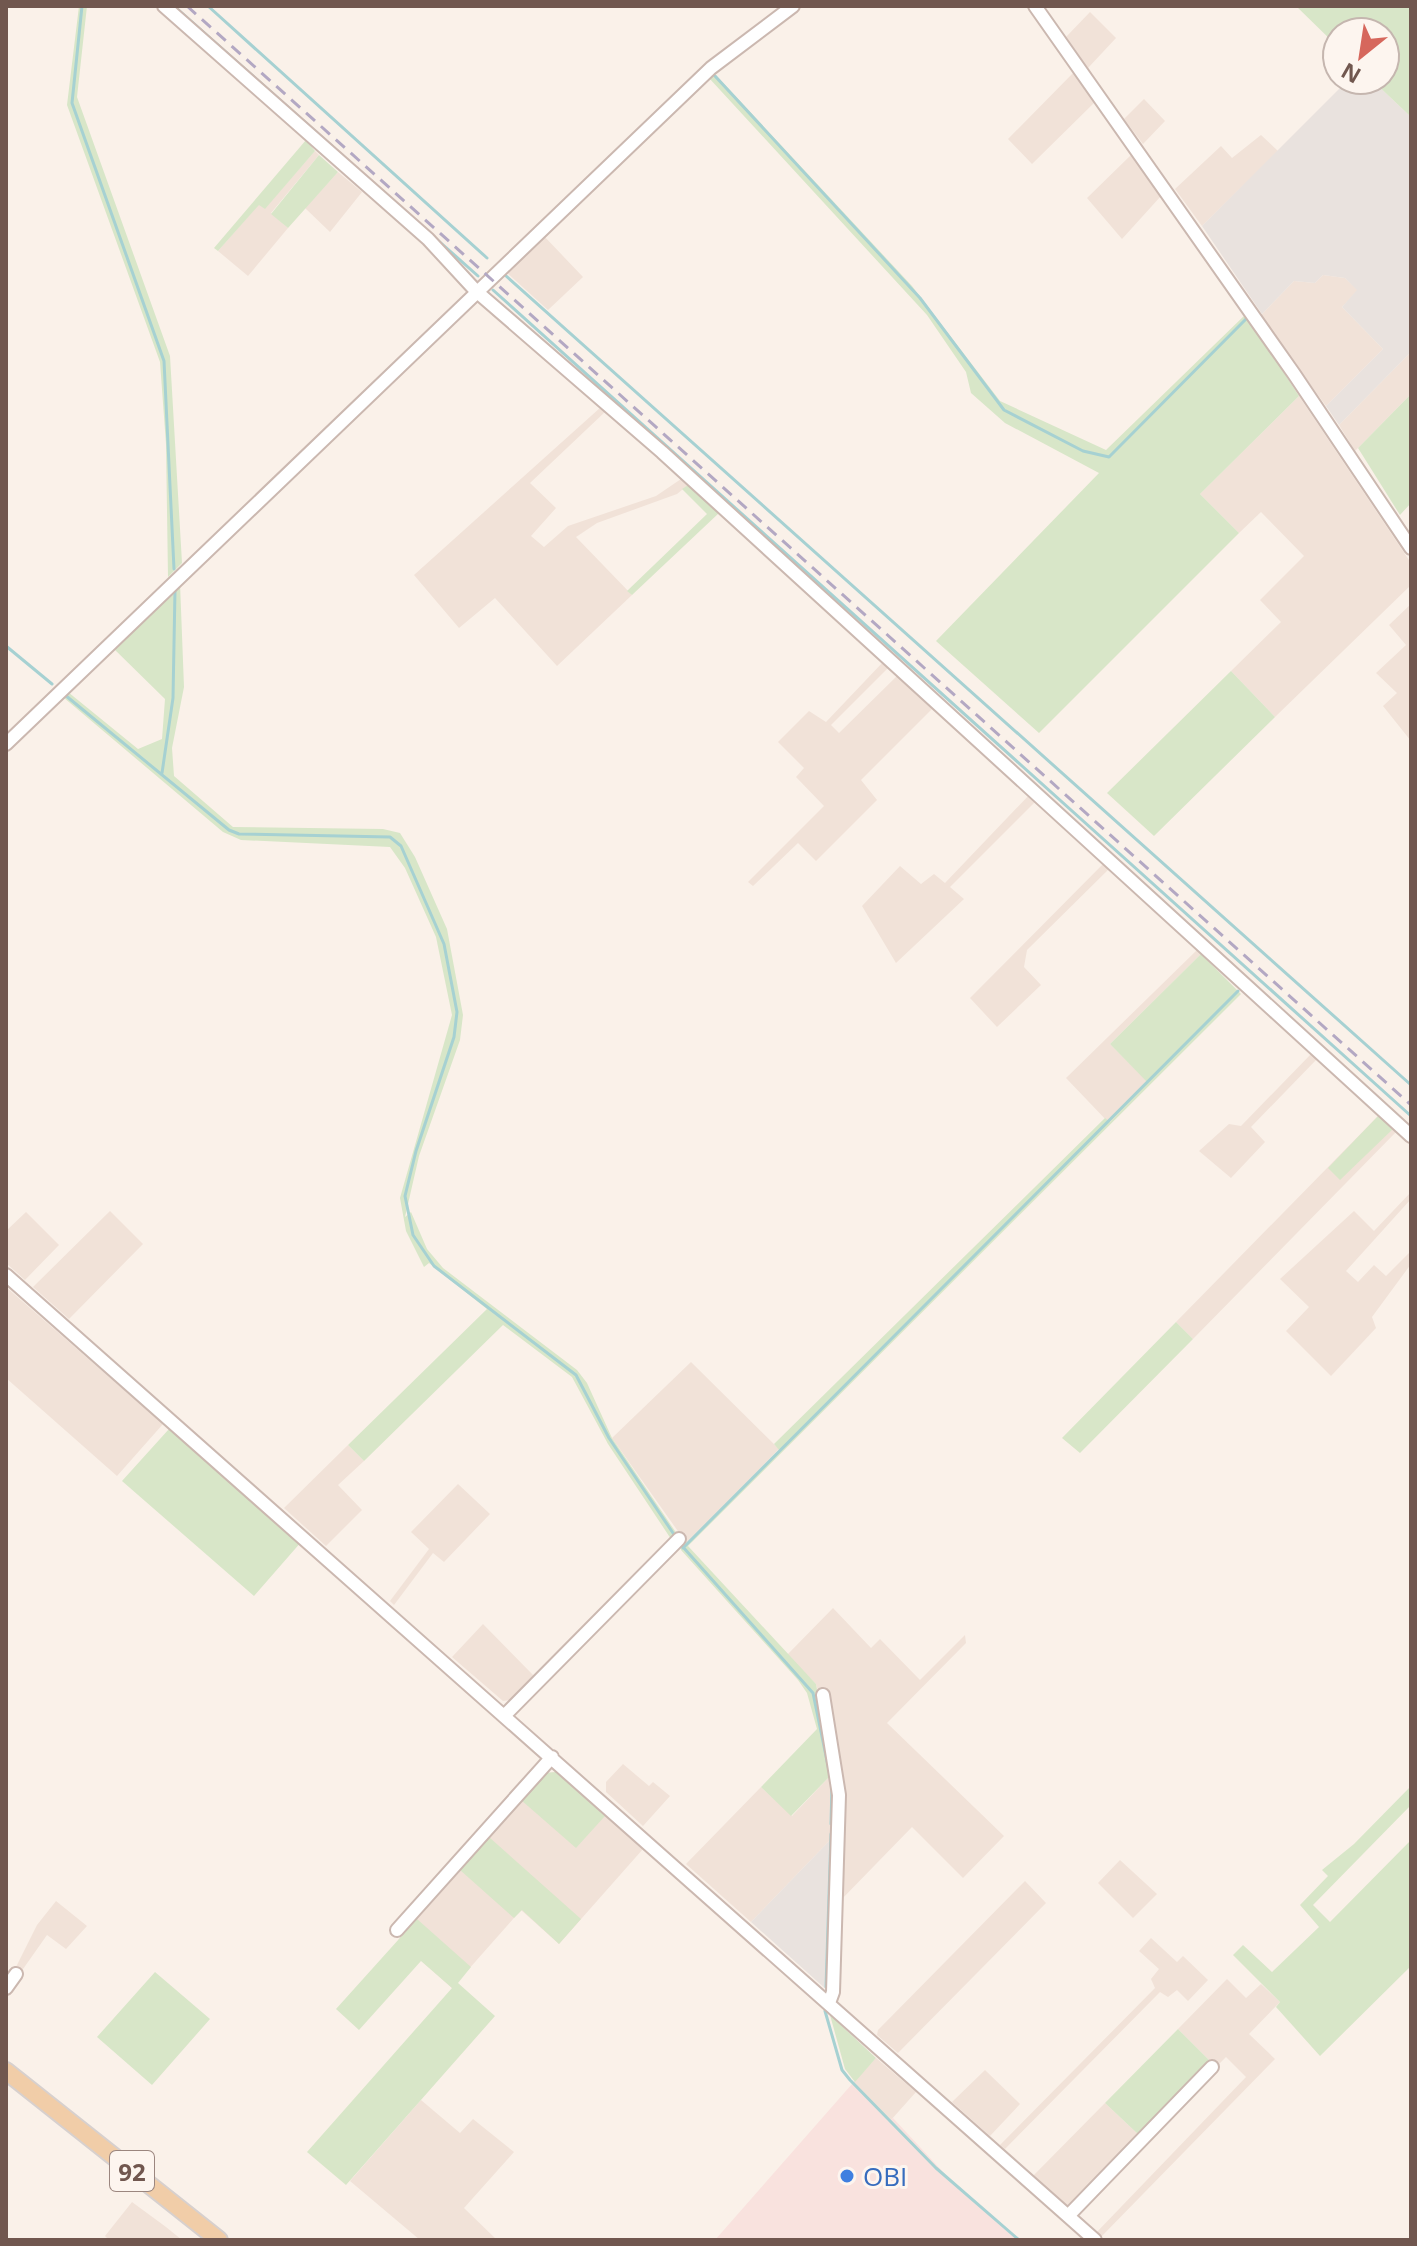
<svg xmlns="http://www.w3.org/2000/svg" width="1417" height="2246" viewBox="0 0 1417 2246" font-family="'Open Sans',sans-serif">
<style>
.residential{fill:#f1e2d8}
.commercial{fill:#f9e2de}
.industrial{fill:#e9e2de}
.green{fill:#d8e6c8}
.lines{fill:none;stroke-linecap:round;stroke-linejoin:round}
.stream{stroke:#a6d1d2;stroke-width:3}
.minor-casing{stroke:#cbb8b0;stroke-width:16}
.major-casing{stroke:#d7d0ce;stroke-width:20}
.minor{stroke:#fff;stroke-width:12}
.major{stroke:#f1cda8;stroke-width:16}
.rail{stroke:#b3a8c3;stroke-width:3;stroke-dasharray:12 8;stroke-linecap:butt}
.shop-dot{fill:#3f7fe0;stroke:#fdf5ef;stroke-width:3}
.labels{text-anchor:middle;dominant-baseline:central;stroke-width:6;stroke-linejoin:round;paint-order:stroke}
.shield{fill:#fdf5ef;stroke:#9b867f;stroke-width:2}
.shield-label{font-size:24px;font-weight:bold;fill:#71574f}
.shop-label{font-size:26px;fill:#366cbe;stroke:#fdf5ef;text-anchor:start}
</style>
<rect width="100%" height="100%" fill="#faf1e9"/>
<path class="residential" d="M 1090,12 L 1116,38 L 1088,68 L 1066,37 Z
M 1074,72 L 1095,102 L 1032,164 L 1008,139 Z
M 1144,99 L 1165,121 L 1143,144 L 1124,119 Z
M 1261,135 L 1278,151 L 1202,226 L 1175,189 L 1221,146 L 1232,158 Z
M 315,151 L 319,155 L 271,213 L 288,228 L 248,276 L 218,251 L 259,204 L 265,208 Z
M 1131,155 L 1161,196 L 1122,239 L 1087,198 Z
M 338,172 L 362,192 L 330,232 L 305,208 Z
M 543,235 L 583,277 L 548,310 L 506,272 Z
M 1323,275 L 1345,278 L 1358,290 L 1342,307 L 1383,349 L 1326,406 L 1260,316 L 1294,281 L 1315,283 Z
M 1411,352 L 1411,394 L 1355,451 L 1339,425 Z
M 1299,396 L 1411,563 L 1411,585 L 1275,717 L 1231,671 L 1281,622 L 1260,600 L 1304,556 L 1261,512 L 1239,533 L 1200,494 Z
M 601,407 L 606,411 L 530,483 L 556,508 L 531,536 L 544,547 L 568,526 L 656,496 L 681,479 L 688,485 L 677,494 L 597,523 L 576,537 L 632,595 L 557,666 L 495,598 L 459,628 L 414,575 Z
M 1411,604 L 1411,741 L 1383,706 L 1397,693 L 1376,673 L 1406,645 L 1389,625 Z
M 884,661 L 890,666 L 831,725 L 839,733 L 899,674 L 935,706 L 861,780 L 877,800 L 816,861 L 798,843 L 753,886 L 748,882 L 824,806 L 796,777 L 804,768 L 778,742 L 809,711 L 826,722 Z
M 1031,793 L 1038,799 L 950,887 L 964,899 L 896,963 L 862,906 L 900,866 L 921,884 L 934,874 L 945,883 Z
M 1106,861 L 1111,867 L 1027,950 L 1024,967 L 1041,985 L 997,1027 L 970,998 Z
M 1197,950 L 1201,954 L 1110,1044 L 1149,1083 L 1109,1123 L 1066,1078 Z
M 1311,1054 L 1317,1059 L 1251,1127 L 1265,1142 L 1231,1178 L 1199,1151 L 1229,1124 L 1241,1126 Z
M 1379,1115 L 1397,1131 L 1193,1339 L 1176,1322 Z
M 1411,1192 L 1411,1199 L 1346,1271 L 1358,1282 L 1374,1265 L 1386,1276 L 1411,1251 L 1411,1264 L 1372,1317 L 1376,1328 L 1331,1376 L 1286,1331 L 1309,1307 L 1280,1279 L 1354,1211 L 1374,1231 Z
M 110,1211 L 143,1244 L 69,1319 L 33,1287 Z
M 26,1212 L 59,1245 L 25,1280 L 6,1263 L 6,1231 Z
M 6,1287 L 163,1424 L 117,1476 L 6,1378 Z
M 691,1362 L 779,1449 L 687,1544 L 612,1438 Z
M 348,1445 L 364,1461 L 338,1485 L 362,1510 L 326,1546 L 284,1508 Z
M 458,1484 L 490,1514 L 444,1562 L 433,1553 L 394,1605 L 390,1601 L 429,1549 L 411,1532 Z
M 833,1608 L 871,1648 L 880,1639 L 920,1680 L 965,1635 L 966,1643 L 887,1723 L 1004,1836 L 963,1878 L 912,1827 L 840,1901 L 840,1836 L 820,1700 L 816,1684 L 787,1655 Z
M 483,1624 L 534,1676 L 510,1700 L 503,1701 L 452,1657 Z
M 623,1764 L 649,1786 L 653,1782 L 670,1796 L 643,1826 L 606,1792 L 606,1782 Z
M 556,1772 L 643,1849 L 559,1944 L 521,1910 L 452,1988 L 398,1940 L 545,1773 Z
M 833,1773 L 834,1836 L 751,1922 L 686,1864 L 761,1787 L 792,1816 Z
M 1120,1860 L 1157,1894 L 1133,1918 L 1098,1883 Z
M 1025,1881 L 1046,1903 L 898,2053 L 877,2035 L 878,2030 Z
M 56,1901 L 87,1926 L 66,1949 L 47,1935 L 16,1979 L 14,1971 L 37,1925 Z
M 1151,1938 L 1177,1962 L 1183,1956 L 1208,1980 L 1188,2001 L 1177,1990 L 1168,1997 L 1160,1992 L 1005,2149 L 1000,2145 L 1155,1988 L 1151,1979 L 1159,1969 L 1139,1951 Z
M 1227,1979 L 1246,1998 L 1261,1984 L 1280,2002 L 1249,2034 L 1275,2059 L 1100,2238 L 1095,2234 L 1246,2077 L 1226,2057 L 1216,2067 L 1178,2029 Z
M 876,2058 L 916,2092 L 891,2120 L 852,2084 Z
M 985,2070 L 1020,2104 L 990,2136 L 952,2102 Z
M 421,2100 L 460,2133 L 473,2119 L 514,2152 L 464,2208 L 497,2240 L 420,2240 L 350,2181 Z
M 1105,2103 L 1140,2136 L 1066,2210 L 1031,2178 Z
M 132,2202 L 166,2227 L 182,2240 L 109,2240 L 105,2236 Z"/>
<path class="commercial" d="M 852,2084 L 890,2120 L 893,2118 L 958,2188 L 1018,2240 L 715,2240 Z"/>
<path class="industrial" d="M 1348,80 L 1372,80 L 1411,117 L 1411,352 L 1339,425 L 1326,406 L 1383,349 L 1342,307 L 1357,290 L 1345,278 L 1323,275 L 1315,283 L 1294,281 L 1262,314 L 1202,226 Z
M 834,1836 L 828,1991 L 751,1922 Z"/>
<path class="green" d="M 79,6 L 87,6 L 77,97 L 170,356 L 182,563 L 168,577 L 166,444 L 160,362 L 67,105 Z
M 1296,6 L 1411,6 L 1411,117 L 1372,80 L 1385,80 L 1385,32 L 1337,32 L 1337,46 Z
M 714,73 L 912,286 L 1000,401 L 1106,450 L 1246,314 L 1299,396 L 1200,494 L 1239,533 L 1039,733 L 936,641 L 1099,473 L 1005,423 L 971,393 L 966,372 L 927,315 L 709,78 Z
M 306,140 L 315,151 L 265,209 L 259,205 L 218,251 L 214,248 Z
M 319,155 L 338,172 L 288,228 L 271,214 Z
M 1411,394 L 1411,503 L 1400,515 L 1358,448 Z
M 688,485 L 719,513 L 632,595 L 627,591 L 707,514 L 682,489 Z
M 180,583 L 184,687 L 172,748 L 174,776 L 233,827 L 383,829 L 400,833 L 415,857 L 447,929 L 463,1015 L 460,1040 L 419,1156 L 405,1217 L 411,1212 L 427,1249 L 443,1268 L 577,1370 L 587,1383 L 612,1438 L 677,1534 L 671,1539 L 608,1444 L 572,1377 L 503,1325 L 364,1461 L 348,1445 L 487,1309 L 429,1263 L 424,1267 L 406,1231 L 400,1198 L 452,1015 L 436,937 L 405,868 L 390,847 L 241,840 L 223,832 L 63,697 L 68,692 L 138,749 L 162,739 L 165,699 L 113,648 Z
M 1231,671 L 1275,717 L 1154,836 L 1107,793 Z
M 1201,954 L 1241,994 L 688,1546 L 816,1684 L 833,1773 L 791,1816 L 761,1787 L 817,1729 L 807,1693 L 798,1680 L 681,1550 L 680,1543 L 683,1540 L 687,1543 L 779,1450 L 774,1444 L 1105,1118 L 1110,1122 L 1148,1083 L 1110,1044 Z
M 1379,1115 L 1394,1128 L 1340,1180 L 1328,1168 Z
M 1176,1322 L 1193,1339 L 1080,1453 L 1062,1438 Z
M 169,1429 L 257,1507 L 261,1504 L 302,1541 L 254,1596 L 122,1481 Z
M 556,1772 L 605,1816 L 576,1848 L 521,1800 L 545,1773 Z
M 1411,1786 L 1411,1805 L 1313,1905 L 1330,1922 L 1411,1840 L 1411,1966 L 1320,2056 L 1276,2007 L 1280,2002 L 1233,1955 L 1243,1945 L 1272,1972 L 1319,1927 L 1300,1905 L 1328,1876 L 1322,1870 L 1354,1844 Z
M 489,1837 L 581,1919 L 559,1944 L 522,1910 L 514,1918 L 460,1870 Z
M 417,1919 L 471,1967 L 458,1983 L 495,2016 L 346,2185 L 307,2152 L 452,1988 L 421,1961 L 359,2030 L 336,2009 Z
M 155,1972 L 210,2019 L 152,2085 L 97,2037 Z
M 830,2015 L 876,2058 L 855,2082 L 845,2069 Z
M 1178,2029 L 1212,2063 L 1140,2136 L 1105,2103 Z"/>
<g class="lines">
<path class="stream" d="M 82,6 L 72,103 L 164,361 L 174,569
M 174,6 L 332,146
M 208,6 L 487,258
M 715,76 L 920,298 L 1004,410 L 1083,451 L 1109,457 L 1246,319
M 433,236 L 478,276
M 505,275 L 1411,1085
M 493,290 L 1411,1116
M 6,646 L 52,684
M 65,695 L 229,830 L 239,834 L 390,837 L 401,846 L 444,944 L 457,1012 L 454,1037 L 416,1151 L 405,1196 L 413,1235 L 434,1266 L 576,1375 L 609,1438 L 675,1536
M 162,773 L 173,698 L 175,590
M 683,1547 L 813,1693 L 832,1785 L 831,1824
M 683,1548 L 1238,991
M 826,1987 L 831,1834
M 825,2011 L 842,2070 L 850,2080 L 936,2168 L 1019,2240"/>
<defs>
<path id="minor" d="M 164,6 L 428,239 L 476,291 L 662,452 L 1411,1136
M 1035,6 L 1294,374 L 1411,548
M 6,744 L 711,68 L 793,6
M 6,1275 L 1095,2240
M 823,1695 L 839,1795 L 833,1992 L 829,2003
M 505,1715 L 679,1539
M 397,1930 L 552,1757
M 6,1988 L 16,1974
M 1068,2216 L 1212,2067"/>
<path id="major" d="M 6,2071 L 219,2240"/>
</defs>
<use href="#minor" class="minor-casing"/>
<use href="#major" class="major-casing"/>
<use href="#minor" class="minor"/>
<use href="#major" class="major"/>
<path class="rail" d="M 187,6 L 1411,1105"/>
</g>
<circle class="shop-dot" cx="847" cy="2176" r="8"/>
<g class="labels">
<rect class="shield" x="110" y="2151" width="44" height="40" rx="6"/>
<g class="shield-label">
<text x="132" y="2171">92</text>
</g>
<g class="shop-label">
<text x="863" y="2176">OBI</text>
</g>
</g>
<rect width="1417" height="2246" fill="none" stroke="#71574f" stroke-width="16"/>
<g transform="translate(1361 56) rotate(210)"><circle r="38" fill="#fdf5ef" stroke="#c5b6af" stroke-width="2"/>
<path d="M0-6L14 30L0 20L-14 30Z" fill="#d6675c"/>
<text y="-12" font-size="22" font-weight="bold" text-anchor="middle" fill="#71574f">N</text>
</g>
</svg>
